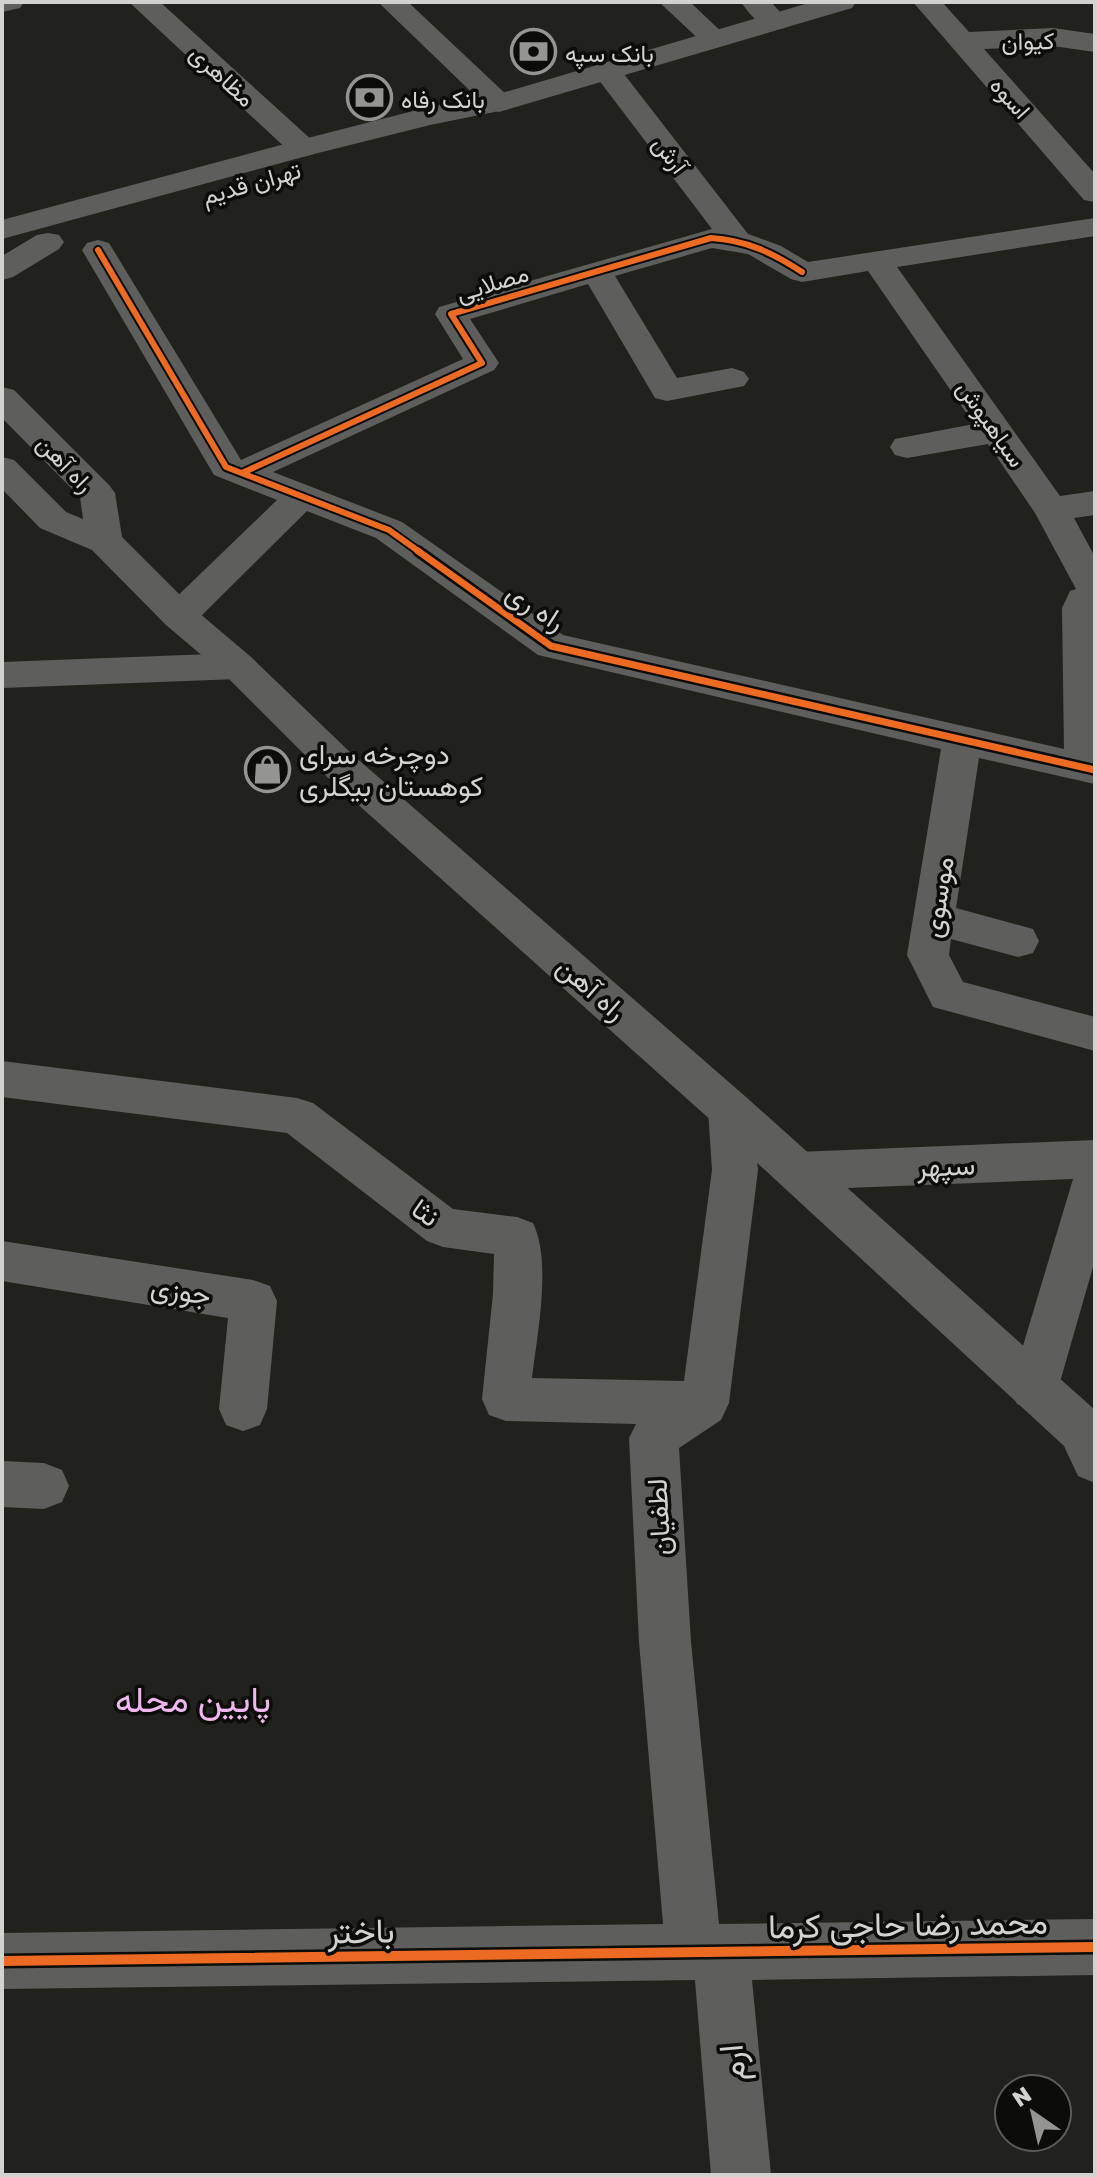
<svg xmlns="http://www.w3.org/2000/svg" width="1097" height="2177" viewBox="0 0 1097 2177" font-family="'Golos Text',Vazirmatn,sans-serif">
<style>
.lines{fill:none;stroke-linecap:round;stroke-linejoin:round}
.minor{fill:#5e5e5c;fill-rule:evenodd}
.major{fill:#5e5e5c;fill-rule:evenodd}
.cycleway-far2-casing{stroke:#0c0c09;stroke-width:10}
.cycleway-far1-casing{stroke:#0c0c09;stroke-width:12}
.cycleway-casing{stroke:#0c0c09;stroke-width:15}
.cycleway-far2{stroke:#ed6a23;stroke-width:6}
.cycleway-far1{stroke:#ed6a23;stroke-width:7}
.cycleway{stroke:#ed6a23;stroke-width:10}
.labels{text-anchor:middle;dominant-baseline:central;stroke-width:7;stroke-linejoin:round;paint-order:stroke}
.far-street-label{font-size:24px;fill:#d2d2ce;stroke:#0c0c09}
.far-poi-label{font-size:24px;fill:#d2d2ce;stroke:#0c0c09;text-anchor:start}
.street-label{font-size:28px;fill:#d2d2ce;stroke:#0c0c09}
.poi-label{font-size:28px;fill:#d2d2ce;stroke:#0c0c09;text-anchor:start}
.near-street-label{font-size:34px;fill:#d2d2ce;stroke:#0c0c09}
.near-neighbourhood-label{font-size:36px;fill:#f0b6ef;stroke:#0c0c09}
</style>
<rect width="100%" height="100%" fill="#22221d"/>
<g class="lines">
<path class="minor" d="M 2,2 L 24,2 L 20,8 L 2,12 Z
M 129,2 L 160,2 L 314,142 L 318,148 L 314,154 L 303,157 L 292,154 Z
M 378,2 L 408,2 L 509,97 L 514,103 L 509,109 L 499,112 L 489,109 Z
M 659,2 L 690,2 L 729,39 L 725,45 L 715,48 L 705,45 Z
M 741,2 L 771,2 L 789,22 L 785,28 C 765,33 752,18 741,2 Z
M 913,2 L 942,2 L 969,32 L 1053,28 L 1095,34 L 1095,52 L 1053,46 L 984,49 L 1095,174 L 1095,202 L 1084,200 Z
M 607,62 L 617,65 L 748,234 L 781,246 L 808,262 L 1095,218 L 1095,236 L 897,267 L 1060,496 L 1095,491 L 1095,515 L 1074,518 L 1095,557 L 1095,784 L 979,758 L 956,908 L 1033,929 L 1039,941 L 1033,953 L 1018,957 L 951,939 L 949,955 L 963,982 L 1095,1017 L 1095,1051 L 933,1007 L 907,955 L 941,749 L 538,655 L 376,538 L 307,511 L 192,625 L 179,629 L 166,625 L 160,616 L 166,607 L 277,500 L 214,475 L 82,250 L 87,243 L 98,240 L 109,243 L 241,460 L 463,359 L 435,314 L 439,307 L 712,229 L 592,71 L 597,65 ZM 712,248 L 748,254 L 791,279 L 802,282 L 868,271 L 974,424 L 895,439 L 890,447 L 895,455 L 907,458 L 988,444 L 1035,513 L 1076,589 L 1070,591 L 1062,608 L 1064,749 L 563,635 L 402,522 L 273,472 L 494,370 L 499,363 L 470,319 L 588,284 L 655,398 L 667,401 L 744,386 L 749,379 L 744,372 L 732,368 L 677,378 L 615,276 Z
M 238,653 L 251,657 L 257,666 L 251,675 L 238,679 L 2,688 L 2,662 Z
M 2,1061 L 297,1098 L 313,1103 L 453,1209 L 517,1217 L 533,1223 C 552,1262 537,1335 532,1378 L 684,1381 L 712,1170 L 708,1110 L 714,1097 L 730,1092 L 746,1097 L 752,1110 L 758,1170 L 729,1403 L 721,1420 L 679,1448 L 691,1642 L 719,1924 L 1095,1919 L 1095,1975 L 752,1980 L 771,2175 L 711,2175 L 695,1980 L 2,1989 L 2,1933 L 663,1924 L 639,1642 L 629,1438 L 636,1424 L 506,1421 L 489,1415 L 482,1399 L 493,1294 L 494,1254 L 443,1247 L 427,1241 L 287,1133 L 2,1097 Z
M 1095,1140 L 1095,1260 L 1058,1389 L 1051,1404 L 1034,1411 L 1017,1404 L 1010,1389 L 1073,1179 L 797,1190 L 781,1184 L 774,1171 L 781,1158 L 797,1152 Z
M 2,1241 L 253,1280 L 270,1286 L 277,1301 L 267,1409 L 260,1425 L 243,1431 L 226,1425 L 219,1409 L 228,1318 L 2,1281 Z
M 2,1461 L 44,1463 L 62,1470 L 69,1486 L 62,1502 L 44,1509 L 2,1507 Z"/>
<path class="major" d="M 812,2 L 856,2 L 852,8 L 509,109 L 430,125 L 314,154 L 2,239 L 2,220 L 292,142 L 429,107 L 495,95 Z
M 48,233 L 59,235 L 64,242 L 59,249 L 13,277 L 2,280 L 2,256 L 37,235 Z
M 2,387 L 14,390 L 109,485 L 115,493 L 122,537 L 192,607 L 251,657 L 353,755 L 746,1097 L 1095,1410 L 1095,1483 L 1078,1476 L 1064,1446 L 714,1123 L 325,775 L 225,675 L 166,625 L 92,550 L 40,528 L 2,489 L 2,457 L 14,460 L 66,512 L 83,519 L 80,497 L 2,418 Z"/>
<defs>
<path id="cycleway-far2" d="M 98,250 L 226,467 L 389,530 L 421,553
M 242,473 L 482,363 L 451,314 L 711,238 C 746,240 773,253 802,272"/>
<path id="cycleway-far1" d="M 418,551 L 551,646 L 1095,770"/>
<path id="cycleway" d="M 2,1961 L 1095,1947"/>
</defs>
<use href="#cycleway-far2" class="cycleway-far2-casing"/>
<use href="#cycleway-far1" class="cycleway-far1-casing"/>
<use href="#cycleway" class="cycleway-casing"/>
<use href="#cycleway-far2" class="cycleway-far2"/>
<use href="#cycleway-far1" class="cycleway-far1"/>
<use href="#cycleway" class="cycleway"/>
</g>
<defs>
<symbol id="bank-ring" viewBox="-11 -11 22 22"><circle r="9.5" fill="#0c0c09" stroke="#949490" stroke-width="1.5"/><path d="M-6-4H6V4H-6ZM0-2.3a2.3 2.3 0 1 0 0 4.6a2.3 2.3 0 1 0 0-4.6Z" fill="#949490"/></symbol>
<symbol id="shop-ring" viewBox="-11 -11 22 22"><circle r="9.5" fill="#0c0c09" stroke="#949490" stroke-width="1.5"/><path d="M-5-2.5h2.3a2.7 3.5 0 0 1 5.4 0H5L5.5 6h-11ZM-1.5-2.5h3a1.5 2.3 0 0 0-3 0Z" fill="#949490"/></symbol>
</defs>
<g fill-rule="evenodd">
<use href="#bank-ring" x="508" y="26" width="51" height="51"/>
<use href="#bank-ring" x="344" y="72" width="51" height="51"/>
<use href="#shop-ring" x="242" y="744" width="51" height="51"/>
</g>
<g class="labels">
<g class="far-street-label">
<text transform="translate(1028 40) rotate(-1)">کیوان</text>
<text transform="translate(223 75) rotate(43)">مظاهری</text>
<text transform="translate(1011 97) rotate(48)">اسوه</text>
<text transform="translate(671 154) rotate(53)">آرش</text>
<text transform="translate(251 182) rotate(-16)">تهران قدیم</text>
<text transform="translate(492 282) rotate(-17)">مصلایی</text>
<text transform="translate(992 423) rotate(55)">سیاهپوش</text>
<text transform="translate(66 463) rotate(46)">راه آهن</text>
</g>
<g class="far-poi-label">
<text x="565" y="52">بانک سپه</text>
<text x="401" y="98">بانک رفاه</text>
</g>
<g class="street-label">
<text transform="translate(536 606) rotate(33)">راه ری</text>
<text transform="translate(937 897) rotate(-81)">موسوی</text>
<text transform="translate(592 988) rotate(41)">راه آهن</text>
<text transform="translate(946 1165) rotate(-2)">سپهر</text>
<text transform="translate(426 1212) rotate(35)">نثا</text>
<text transform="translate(181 1290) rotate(9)">جوزی</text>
<text transform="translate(658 1517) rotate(-93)">لطفیان</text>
</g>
<g class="poi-label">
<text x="299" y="753">دوچرخه سرای<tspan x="299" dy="32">کوهستان بیگلری</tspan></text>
</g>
<g class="near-street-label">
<text transform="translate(908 1923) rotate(-1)">محمد رضا حاجی کرما</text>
<text transform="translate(361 1930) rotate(-1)">باختر</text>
<text transform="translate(731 2063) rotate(-95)">ارم</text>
</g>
<g class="near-neighbourhood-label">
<text x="193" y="1698">پایین محله</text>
</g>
</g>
<rect width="1097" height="2177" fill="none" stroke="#d2d2ce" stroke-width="8"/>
<g transform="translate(1033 2113) rotate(326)"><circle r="38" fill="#0c0c09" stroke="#5b5b58" stroke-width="2"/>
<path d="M0-6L14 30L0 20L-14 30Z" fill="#949490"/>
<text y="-12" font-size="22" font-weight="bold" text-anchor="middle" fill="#d2d2ce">N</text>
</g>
</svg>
